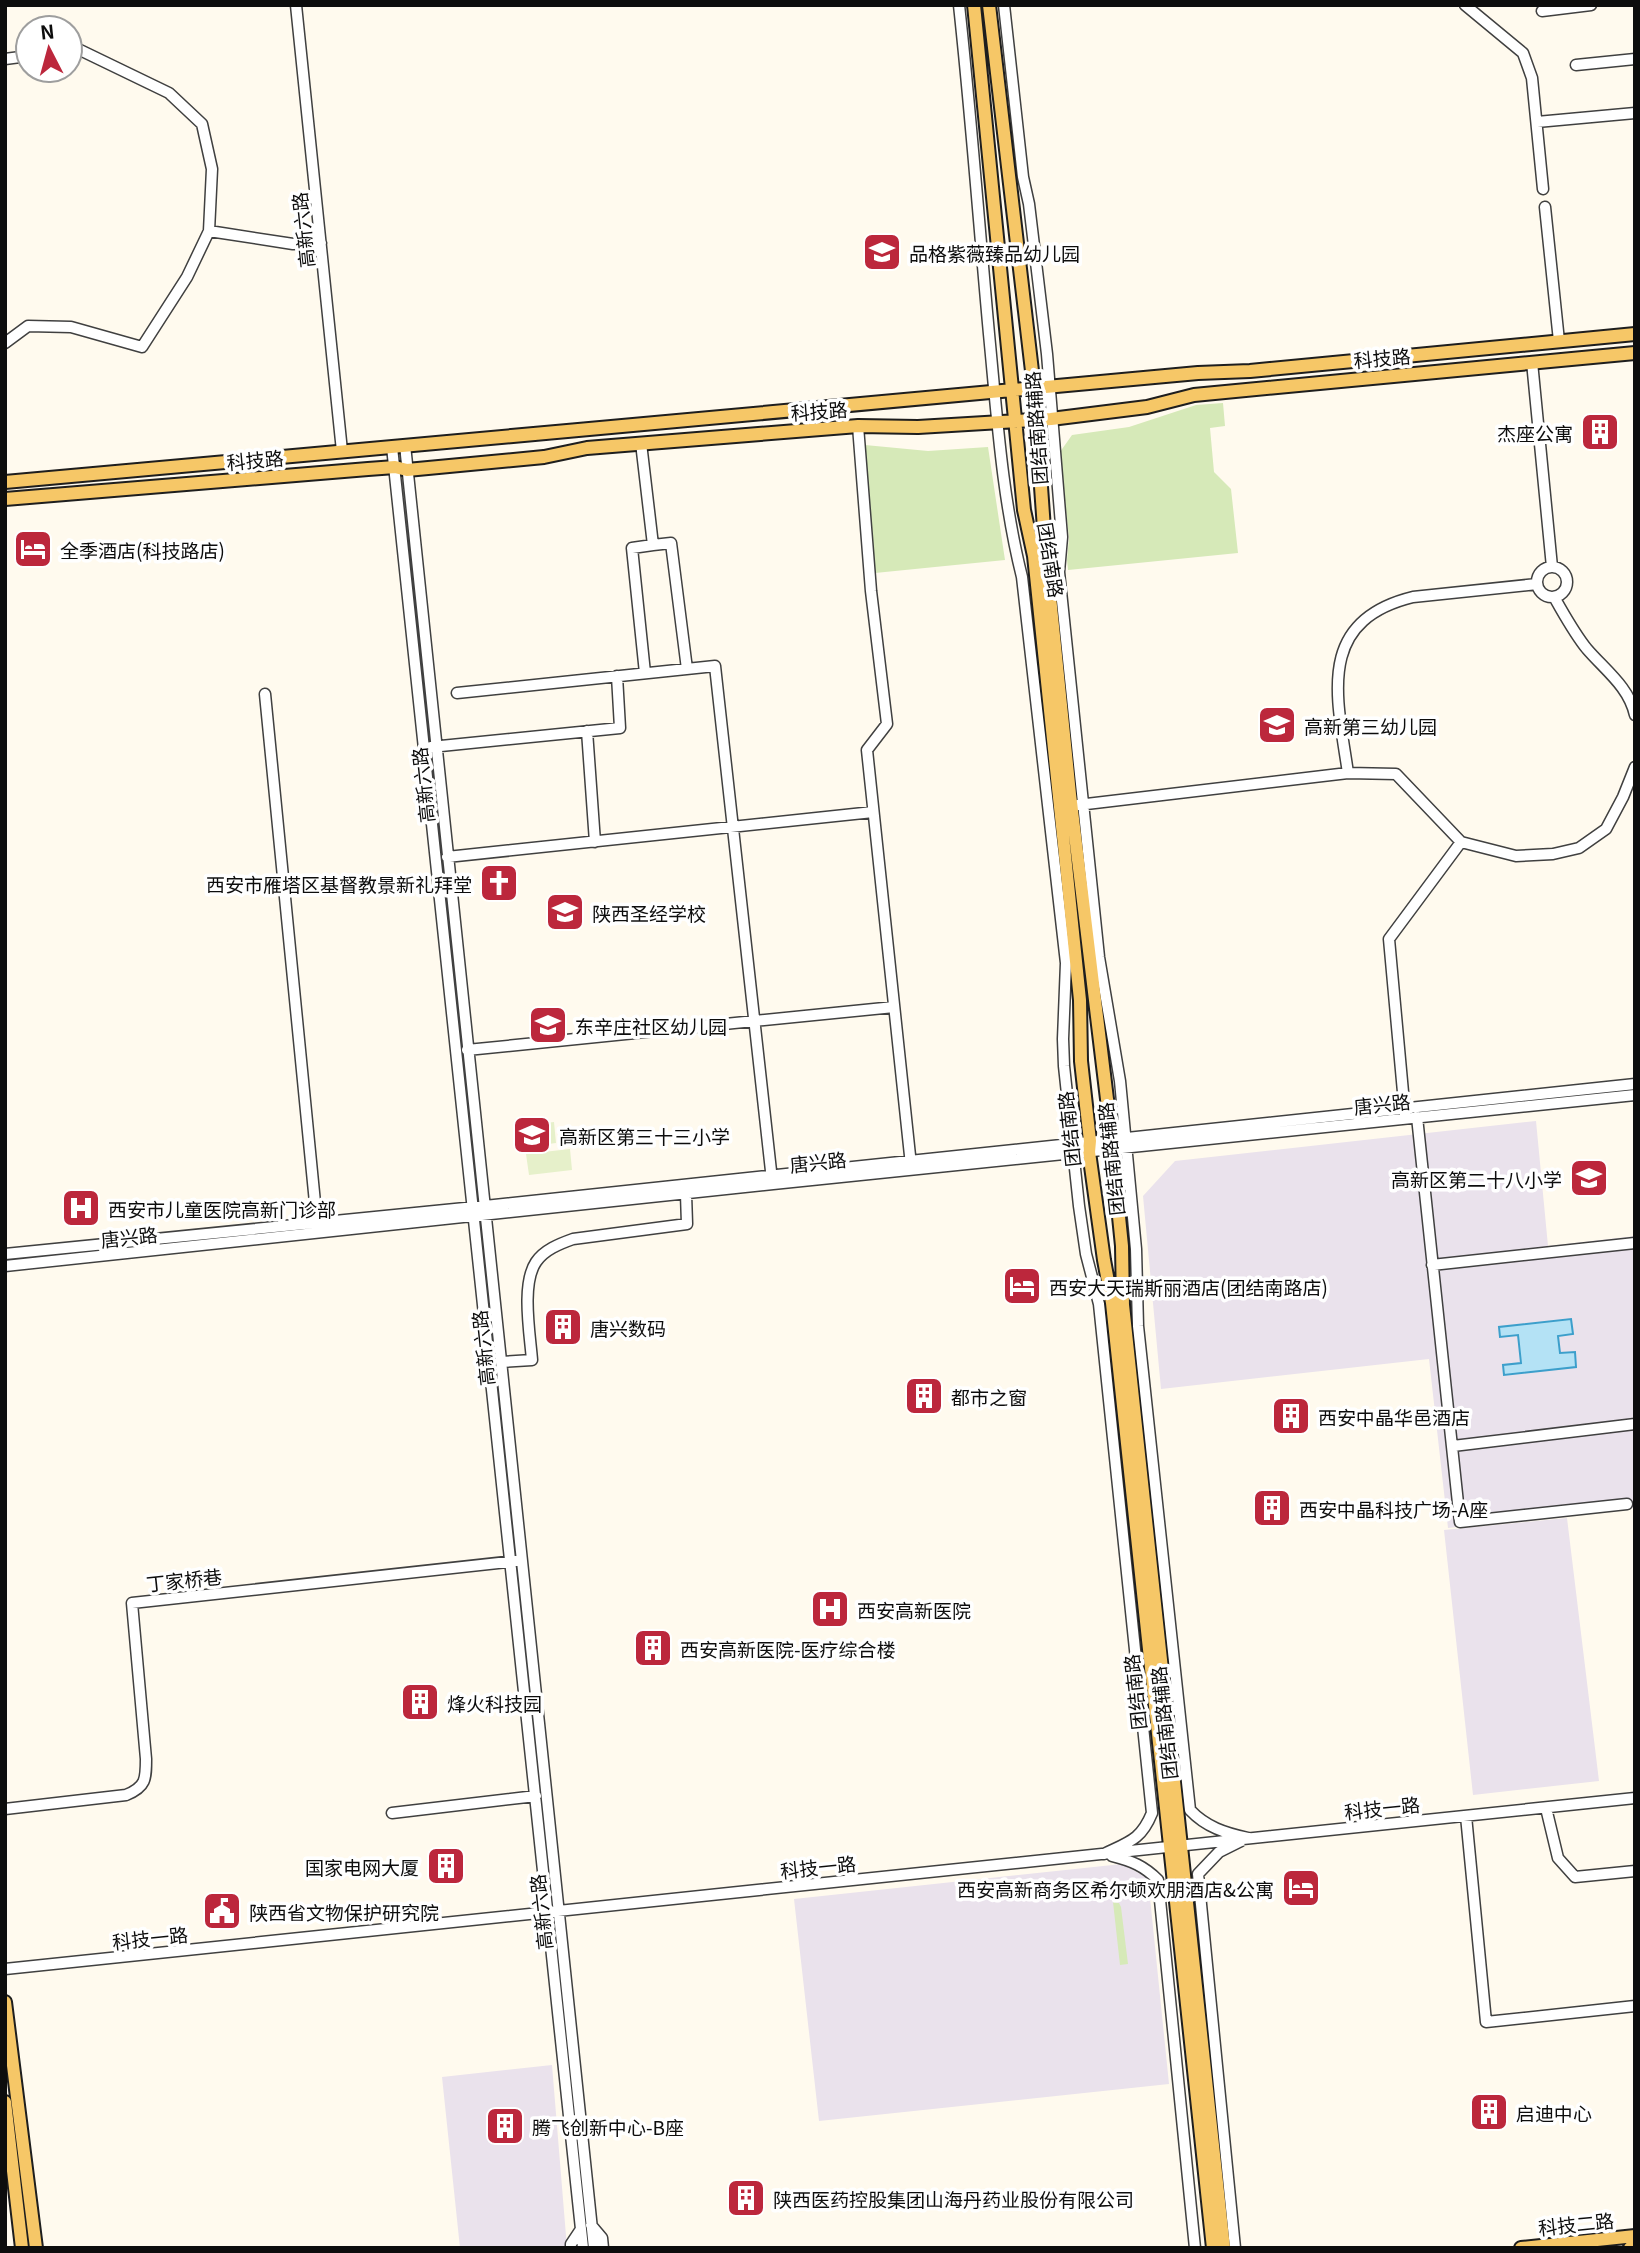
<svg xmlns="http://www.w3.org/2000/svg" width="1640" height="2253" viewBox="0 0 1640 2253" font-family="Georgia,'Noto Sans SC',serif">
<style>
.industrial{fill:#eae2ec}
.green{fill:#d6e9b8}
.pitch{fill:#e6f0ca}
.water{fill:#b4e2f5;stroke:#3c9fcb;stroke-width:2}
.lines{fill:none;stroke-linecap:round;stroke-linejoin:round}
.minor-casing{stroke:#404040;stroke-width:13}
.major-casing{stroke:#1e1e1e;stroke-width:16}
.minor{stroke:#fff;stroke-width:10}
.major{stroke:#f6c767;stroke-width:12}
.labels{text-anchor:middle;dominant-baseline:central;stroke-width:7;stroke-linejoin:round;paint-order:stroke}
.street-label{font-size:19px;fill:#0d0d0d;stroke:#fff}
.poi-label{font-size:19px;fill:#0d0d0d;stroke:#fff;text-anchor:start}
</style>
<rect width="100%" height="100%" fill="#fffaee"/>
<path class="industrial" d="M 1536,1121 L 1548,1246 L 1635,1236 L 1635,1508 L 1448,1528 L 1429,1359 L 1161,1389 L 1143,1196 L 1175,1161 Z
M 1567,1518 L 1599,1781 L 1473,1795 L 1444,1530 Z
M 1122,1864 L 1148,1878 L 1169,2084 L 819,2121 L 794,1899 Z
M 552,2065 L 567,2248 L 460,2248 L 442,2077 Z"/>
<path class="green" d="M 1223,403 L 1225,426 L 1210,428 L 1214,472 L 1231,489 L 1238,553 L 1068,570 L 1067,560 L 1069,538 L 1060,452 L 1072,435 L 1129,427 L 1196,405 Z
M 865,445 L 928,451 L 988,447 L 1005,560 L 875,573 Z
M 1113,1902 L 1119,1903 L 1121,1907 L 1128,1964 L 1120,1965 Z"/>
<path class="pitch" d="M 554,1122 L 556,1143 L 519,1148 L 516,1126 Z
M 570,1149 L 572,1170 L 529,1175 L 526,1154 Z"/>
<path class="water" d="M 1571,1319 L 1573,1334 L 1558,1336 L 1560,1353 L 1575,1352 L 1576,1367 L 1504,1375 L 1503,1365 L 1521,1363 L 1518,1335 L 1500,1337 L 1499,1327 Z"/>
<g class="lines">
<defs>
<path id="minor" d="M 296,5 L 342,451
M 959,5 C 971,115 979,225 989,334 C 997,416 1002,497 1022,577 L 1066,963 L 1063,1039 L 1064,1066 L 1079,1206 L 1086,1254 L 1099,1304 L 1152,1813 C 1141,1840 1129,1842 1104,1854
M 1004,5 L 1023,177 L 1029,204 L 1047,354 L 1062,537 L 1059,572 L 1099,957 L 1120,1081 L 1136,1249 L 1138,1326 L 1190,1810 C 1206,1827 1225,1833 1248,1838
M 1465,5 L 1523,53 L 1532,78 L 1543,189
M 1542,11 L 1591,5
M 5,59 L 28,56
M 1576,65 L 1635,59
M 1537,122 L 1635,113
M 1545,207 L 1559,341
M 209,231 L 293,244 L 321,243
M 5,343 L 28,326 L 71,327 L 142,347 L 187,277 L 209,231 L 212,169 L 202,124 L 169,93 L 80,50 L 70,51
M 1532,362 L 1552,567
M 858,426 L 871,591 L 887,724 L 867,750 L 911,1165
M 641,443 L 653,545 L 671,543 L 687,669
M 405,445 L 594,2248
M 392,447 L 583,2248
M1537 582a15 15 0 1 1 30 0a15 15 0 1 1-30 0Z
M 1554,597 C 1564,614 1574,633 1587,649 C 1605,670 1629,687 1635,715
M 645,673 L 632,548 L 653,545
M 457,693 L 715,666 L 772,1180
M 265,694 L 317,1223
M 587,731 L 595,842
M 431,747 L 620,728 L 617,676
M 1348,773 C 1337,697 1315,621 1413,597 L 1537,584
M 1078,805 L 1348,773 L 1396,774 L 1461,842 L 1516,856 L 1553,854 L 1579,848 L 1606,829 L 1623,797 L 1635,767
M 447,857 L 873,812
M 467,1050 L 894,1007
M 1405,1114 L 1389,939 L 1461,842
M 1417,1117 L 1460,1522 L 1627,1504
M 5,1254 L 485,1206 L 1635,1084
M 1432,1265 L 1635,1243
M 5,1266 L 773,1184 L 1635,1095
M 501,1362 L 532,1360 C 530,1334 521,1284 536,1262 C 544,1250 559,1244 573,1239 L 687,1224 L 686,1194
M 1453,1446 L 1635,1424
M 1546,1808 L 1558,1858 L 1575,1877 L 1635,1871
M 5,1809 L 126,1795 C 146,1787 146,1779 146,1759 L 132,1603 L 516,1561
M 392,1813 L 536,1796
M 1466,1816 L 1486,2022 L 1635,2006
M 1112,1856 C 1132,1861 1144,1866 1158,1880 L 1195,2248
M 5,1969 L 1635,1798
M 591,2225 L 602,2238 L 603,2248
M 571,2248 L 571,2244 L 581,2229
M 1235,2248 L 1198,1874 L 1219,1852 L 1241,1841"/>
<path id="major" d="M 974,5 L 1024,510 L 1034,556 L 1080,1000 L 1081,1061 L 1090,1141 L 1089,1152 L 1104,1260 L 1112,1303 L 1213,2248
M 989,5 L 1034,388 L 1046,557 L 1070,794 L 1107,1099 L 1122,1246 L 1123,1305 L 1224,2248
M 5,482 C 403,446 800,410 1198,373 L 1250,371 L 1635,334
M 5,499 L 368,469 L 395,467 L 407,470 L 544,457 L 587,448 L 858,426 L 918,427 L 1051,419 L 1147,407 L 1194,395 L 1635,353
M 5,2002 L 36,2248
M 5,2102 L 22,2248
M 1521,2248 L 1635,2236
M 1630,2248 L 1635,2247"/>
</defs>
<use href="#minor" class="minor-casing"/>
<use href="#major" class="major-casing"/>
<use href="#minor" class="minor"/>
<use href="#major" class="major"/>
</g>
<defs>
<symbol id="school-square" viewBox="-11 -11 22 22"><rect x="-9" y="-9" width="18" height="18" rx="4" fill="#bc273c" stroke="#fff"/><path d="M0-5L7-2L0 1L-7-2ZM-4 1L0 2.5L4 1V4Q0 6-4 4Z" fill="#fff"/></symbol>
<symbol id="building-square" viewBox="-11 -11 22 22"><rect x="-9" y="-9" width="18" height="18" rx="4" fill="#bc273c" stroke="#fff"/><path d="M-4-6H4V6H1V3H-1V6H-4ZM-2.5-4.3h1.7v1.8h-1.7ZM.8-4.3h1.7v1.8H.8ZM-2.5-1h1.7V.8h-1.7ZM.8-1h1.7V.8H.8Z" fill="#fff"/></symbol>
<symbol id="hotel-square" viewBox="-11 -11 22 22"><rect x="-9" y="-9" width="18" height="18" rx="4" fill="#bc273c" stroke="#fff"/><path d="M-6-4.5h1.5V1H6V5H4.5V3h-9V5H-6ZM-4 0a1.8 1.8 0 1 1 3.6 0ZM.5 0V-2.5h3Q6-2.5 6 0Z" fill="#fff"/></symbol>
<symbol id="church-square" viewBox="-11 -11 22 22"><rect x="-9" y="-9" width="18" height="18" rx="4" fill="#bc273c" stroke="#fff"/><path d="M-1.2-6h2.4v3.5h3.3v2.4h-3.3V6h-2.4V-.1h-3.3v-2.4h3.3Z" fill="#fff"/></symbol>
<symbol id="university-square" viewBox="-11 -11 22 22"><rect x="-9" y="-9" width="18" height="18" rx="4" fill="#bc273c" stroke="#fff"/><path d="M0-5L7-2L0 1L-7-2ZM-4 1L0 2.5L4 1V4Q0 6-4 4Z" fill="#fff"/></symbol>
<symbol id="hospital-square" viewBox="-11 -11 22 22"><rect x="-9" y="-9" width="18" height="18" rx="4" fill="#bc273c" stroke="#fff"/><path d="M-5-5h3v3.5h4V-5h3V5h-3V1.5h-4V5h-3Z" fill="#fff"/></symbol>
<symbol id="civic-square" viewBox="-11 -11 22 22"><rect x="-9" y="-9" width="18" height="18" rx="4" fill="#bc273c" stroke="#fff"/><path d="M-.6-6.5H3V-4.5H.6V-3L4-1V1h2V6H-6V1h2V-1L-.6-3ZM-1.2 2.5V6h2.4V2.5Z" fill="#fff"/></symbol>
</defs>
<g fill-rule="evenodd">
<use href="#school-square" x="860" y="230" width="44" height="44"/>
<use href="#building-square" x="1578" y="410" width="44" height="44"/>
<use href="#hotel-square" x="11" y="527" width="44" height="44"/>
<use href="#school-square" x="1255" y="703" width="44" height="44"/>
<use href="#church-square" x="477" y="861" width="44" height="44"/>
<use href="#university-square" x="543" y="890" width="44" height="44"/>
<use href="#school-square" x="526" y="1003" width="44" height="44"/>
<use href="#school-square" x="510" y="1113" width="44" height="44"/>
<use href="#school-square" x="1567" y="1156" width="44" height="44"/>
<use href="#hospital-square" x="59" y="1186" width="44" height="44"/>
<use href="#hotel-square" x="1000" y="1264" width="44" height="44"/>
<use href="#building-square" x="541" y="1305" width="44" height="44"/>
<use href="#building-square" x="902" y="1374" width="44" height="44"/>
<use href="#building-square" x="1269" y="1394" width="44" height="44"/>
<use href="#building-square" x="1250" y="1486" width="44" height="44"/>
<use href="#hospital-square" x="808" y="1587" width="44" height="44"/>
<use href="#building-square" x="631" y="1626" width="44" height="44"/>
<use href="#building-square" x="398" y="1680" width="44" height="44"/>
<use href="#building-square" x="424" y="1844" width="44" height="44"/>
<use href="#hotel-square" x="1279" y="1866" width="44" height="44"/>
<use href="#civic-square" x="200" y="1889" width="44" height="44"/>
<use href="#building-square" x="1467" y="2090" width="44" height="44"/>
<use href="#building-square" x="483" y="2104" width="44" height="44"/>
<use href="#building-square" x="724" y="2176" width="44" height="44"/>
</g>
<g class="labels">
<g class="street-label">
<text transform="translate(302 230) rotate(-96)">高新六路</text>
<text transform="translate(1382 357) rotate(-5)">科技路</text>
<text transform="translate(819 410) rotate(-4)">科技路</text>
<text transform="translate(1035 428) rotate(-94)">团结南路辅路</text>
<text transform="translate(255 459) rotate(-5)">科技路</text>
<text transform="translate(1052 560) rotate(81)">团结南路</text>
<text transform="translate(422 785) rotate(-96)">高新六路</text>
<text transform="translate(1382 1103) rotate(-6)">唐兴路</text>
<text transform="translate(1068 1129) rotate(-96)">团结南路</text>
<text transform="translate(1110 1159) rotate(-96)">团结南路辅路</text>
<text transform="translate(818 1161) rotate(-6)">唐兴路</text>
<text transform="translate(129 1236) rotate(-6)">唐兴路</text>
<text transform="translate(482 1348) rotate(-96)">高新六路</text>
<text transform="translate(184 1579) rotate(-6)">丁家桥巷</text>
<text transform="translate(1134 1692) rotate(-96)">团结南路</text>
<text transform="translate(1163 1723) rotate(-96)">团结南路辅路</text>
<text transform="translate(1382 1807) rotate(-6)">科技一路</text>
<text transform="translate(818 1866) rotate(-6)">科技一路</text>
<text transform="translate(540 1912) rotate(-96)">高新六路</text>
<text transform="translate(150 1937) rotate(-6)">科技一路</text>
<text transform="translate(1576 2223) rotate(-6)">科技二路</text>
</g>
<g class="poi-label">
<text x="909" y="252">品格紫薇臻品幼儿园</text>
<text x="1573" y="432" text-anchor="end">杰座公寓</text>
<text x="60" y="549">全季酒店(科技路店)</text>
<text x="1304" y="725">高新第三幼儿园</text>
<text x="472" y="883" text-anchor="end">西安市雁塔区基督教景新礼拜堂</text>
<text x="592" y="912">陕西圣经学校</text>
<text x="575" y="1025">东辛庄社区幼儿园</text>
<text x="559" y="1135">高新区第三十三小学</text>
<text x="1562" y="1178" text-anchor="end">高新区第二十八小学</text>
<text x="108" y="1208">西安市儿童医院高新门诊部</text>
<text x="1049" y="1286">西安大天瑞斯丽酒店(团结南路店)</text>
<text x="590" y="1327">唐兴数码</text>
<text x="951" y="1396">都市之窗</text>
<text x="1318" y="1416">西安中晶华邑酒店</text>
<text x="1299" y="1508">西安中晶科技广场-A座</text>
<text x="857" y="1609">西安高新医院</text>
<text x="680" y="1648">西安高新医院-医疗综合楼</text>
<text x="447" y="1702">烽火科技园</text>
<text x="419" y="1866" text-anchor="end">国家电网大厦</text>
<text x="1274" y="1888" text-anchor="end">西安高新商务区希尔顿欢朋酒店&amp;公寓</text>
<text x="249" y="1911">陕西省文物保护研究院</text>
<text x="1516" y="2112">启迪中心</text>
<text x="532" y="2126">腾飞创新中心-B座</text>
<text x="773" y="2198">陕西医药控股集团山海丹药业股份有限公司</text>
</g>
</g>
<rect width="1640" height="2253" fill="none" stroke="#0d0d0d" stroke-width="14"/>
<g transform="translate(49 49) rotate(354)"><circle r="33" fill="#ffffff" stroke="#9e9e9e" stroke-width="2"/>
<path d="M0-5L12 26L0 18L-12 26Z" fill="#bc273c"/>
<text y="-10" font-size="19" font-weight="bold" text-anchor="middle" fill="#0d0d0d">N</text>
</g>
</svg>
